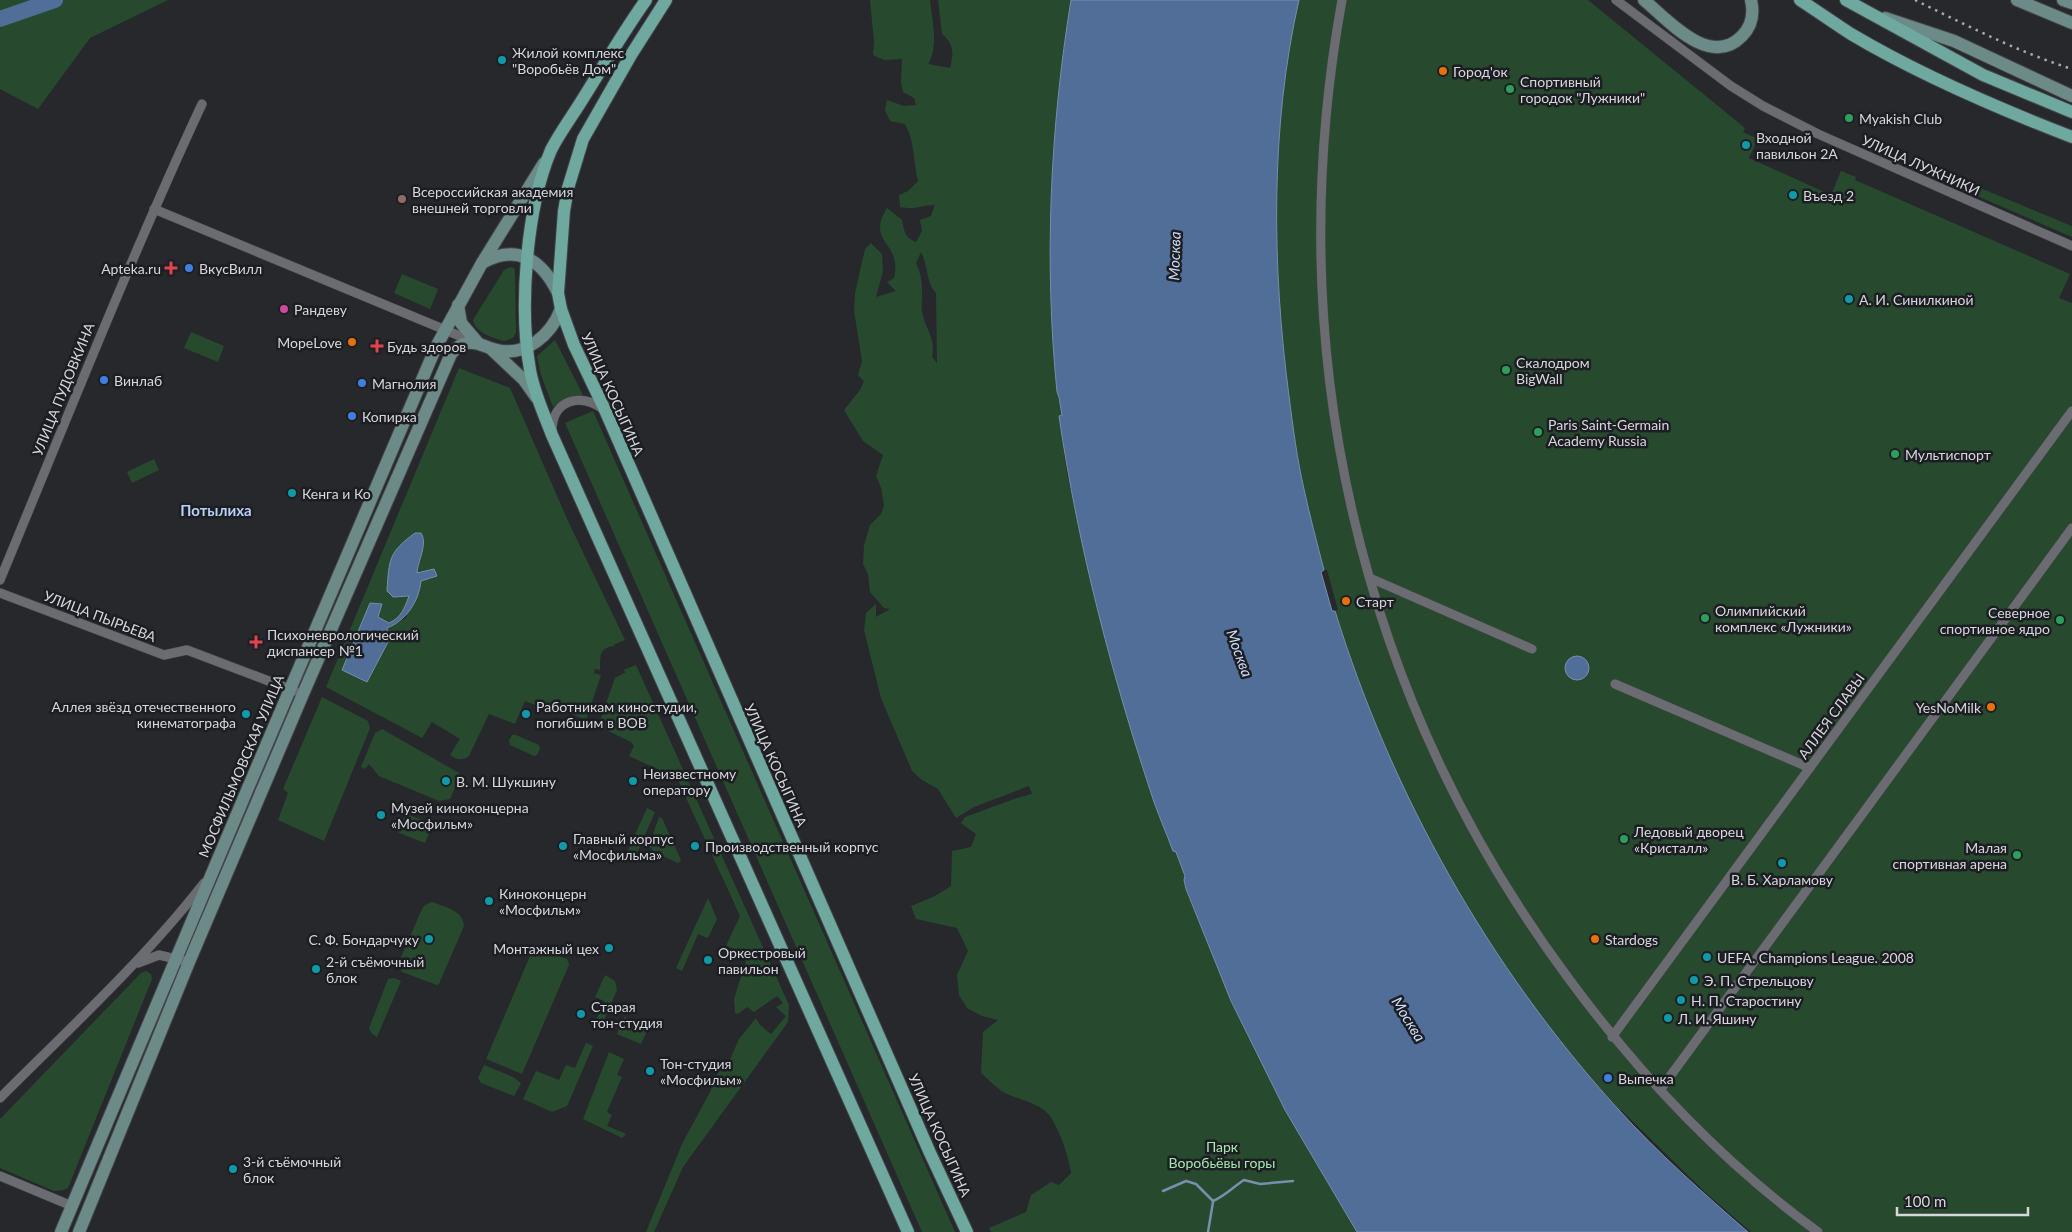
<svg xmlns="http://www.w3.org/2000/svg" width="2072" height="1232" viewBox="0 0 2072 1232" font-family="Lato,sans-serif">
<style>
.green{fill:#274a2e;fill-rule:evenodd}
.water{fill:#506e98;stroke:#788eac}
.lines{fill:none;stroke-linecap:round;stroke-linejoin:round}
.stream{stroke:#788eac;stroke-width:2.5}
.river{stroke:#506e98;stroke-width:16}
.street-casing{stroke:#434448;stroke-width:10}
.secondary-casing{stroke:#434448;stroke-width:14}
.primary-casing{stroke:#434448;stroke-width:14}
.street{stroke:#6a6c71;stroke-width:9}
.secondary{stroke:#6c8a88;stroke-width:12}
.primary{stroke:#6ea89f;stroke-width:12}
.rail{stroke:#a8aaad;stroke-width:2.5;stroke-dasharray:2.5 5;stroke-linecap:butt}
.culture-dot{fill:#0f9aa8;stroke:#1d1e23;stroke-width:2}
.food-dot{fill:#e8710a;stroke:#1d1e23;stroke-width:2}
.leisure-dot{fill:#2e9e5b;stroke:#1d1e23;stroke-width:2}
.education-dot{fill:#8d6e63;stroke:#1d1e23;stroke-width:2}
.health-dot{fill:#e0444e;stroke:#1d1e23;stroke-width:2}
.shop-dot{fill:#3f7fe0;stroke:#1d1e23;stroke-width:2}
.hotel-dot{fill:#d1479c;stroke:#1d1e23;stroke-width:2}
.labels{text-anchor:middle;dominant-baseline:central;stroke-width:5;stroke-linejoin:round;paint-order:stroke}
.poi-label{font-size:14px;fill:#d6d7da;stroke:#1d1e23;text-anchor:start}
.street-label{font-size:14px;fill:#d6d7da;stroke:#1d1e23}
.park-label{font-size:14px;fill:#a4e8af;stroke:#1d1e23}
.water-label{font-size:15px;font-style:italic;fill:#caddf8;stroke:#1d1e23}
.neighbourhood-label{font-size:15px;font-weight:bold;fill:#b6d1f6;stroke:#1d1e23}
</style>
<rect width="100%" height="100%" fill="#26282c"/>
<path class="green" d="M 0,0 L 168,0 L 90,38 L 38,109 L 0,89 Z
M 870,0 L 930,0 C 932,20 939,47 928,64 L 950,68 C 954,53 954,44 942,34 L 938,0 L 1071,0 C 1050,129 1044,262 1057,392 L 1059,397 L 1062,415 L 1059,416 L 1067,474 L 1097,607 L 1114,673 L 1154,803 L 1168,840 L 1176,851 L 1185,876 L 1184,880 L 1186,890 L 1231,1002 L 1285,1110 L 1357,1232 L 991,1232 L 989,1228 L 1026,1212 L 1031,1195 L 1051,1182 L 1059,1185 L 1071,1173 C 1069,1157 1059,1128 1049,1115 C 1038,1102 1019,1100 1005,1093 C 996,1088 988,1079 981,1073 L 983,1032 L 998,1020 L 982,1016 L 967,1008 L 959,995 L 957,975 L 968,951 L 957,928 L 916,919 L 911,906 L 935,896 L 951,886 L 952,851 L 971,847 L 976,834 L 961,823 L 965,817 L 1017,798 L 1032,794 L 1029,786 L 974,807 L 956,818 L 938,789 L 922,780 L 912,771 L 881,698 L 864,630 L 866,613 L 876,604 L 876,617 L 890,609 L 884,608 L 870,592 L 868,574 L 863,564 L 864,545 L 870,525 L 881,514 L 884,505 L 881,488 L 876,476 L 883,455 L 863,441 L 844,410 L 860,390 L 864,381 L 858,375 L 862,361 L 854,311 L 855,293 L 865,249 L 871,243 L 882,254 L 883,271 L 876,297 L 896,291 L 887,282 L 894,278 C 903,241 865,244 887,208 L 902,220 C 904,231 905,238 916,242 L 922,231 L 920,220 L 931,216 L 934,207 L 934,205 C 919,206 916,210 900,207 L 899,195 L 908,191 L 918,181 C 913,161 915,142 905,124 L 890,121 L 885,110 L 887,100 L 904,106 L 916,105 L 914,98 L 903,92 L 901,82 L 902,59 L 884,60 L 873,55 L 874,42 ZM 921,252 C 928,264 926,283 936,293 L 937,363 L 932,357 C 936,340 927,331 923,316 C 920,306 923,299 922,289 C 922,280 920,271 916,263 Z
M 1299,0 L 1588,0 L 1745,128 L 1743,132 L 1758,139 L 1749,158 L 1831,195 L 1841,171 L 1856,177 L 1855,180 L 2070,274 L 2059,298 L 2072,303 L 2072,1232 L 1751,1232 L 1706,1193 L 1621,1110 L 1620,1111 C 1594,1081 1568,1052 1544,1021 C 1452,901 1380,755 1335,611 L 1338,610 L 1327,570 L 1324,570 C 1317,543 1310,517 1304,489 C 1297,459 1293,427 1289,396 C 1272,267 1270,127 1299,0 Z
M 1978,187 L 2072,226 L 2072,237 L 1975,195 L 1974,190 Z
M 510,267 L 514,268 L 515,272 L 516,332 L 513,338 L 504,341 C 493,338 475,333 473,320 L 504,270 Z
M 402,274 L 438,289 L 430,309 L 394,293 Z
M 191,332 L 224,346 L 218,362 L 184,348 Z
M 555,340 L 583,395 L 568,399 L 553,407 L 541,375 L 537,356 Z
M 459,368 L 510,388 L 568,521 L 625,640 L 613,645 L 616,646 C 597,647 601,658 600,670 L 595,669 L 594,673 L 601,675 L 586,720 L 552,706 L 545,709 L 525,701 L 515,724 L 489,714 L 469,756 C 461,761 458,760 450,755 L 460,739 L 432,722 L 422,738 L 326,687 ZM 423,536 C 423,551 419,551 418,563 C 414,581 410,599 406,618 L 394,625 L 387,628 L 366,682 L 342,670 L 382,604 L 378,617 L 389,623 C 392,622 394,621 396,620 C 411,609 419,555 423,536 Z
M 593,411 L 955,1232 L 922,1232 L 565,423 Z
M 154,459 L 159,470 L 132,483 L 127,472 Z
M 636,665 L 789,1005 L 788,1022 L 683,1167 L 654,1232 L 646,1232 L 682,1144 L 710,1092 L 720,1068 L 729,1062 L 739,1039 L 756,1018 L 760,1025 L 771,1034 L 786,1016 L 776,1007 L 783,1003 L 777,996 L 754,1012 L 747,1007 L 738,1014 L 735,1013 L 734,999 L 748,954 L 726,946 L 740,916 L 677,778 L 629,756 L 634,746 L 631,742 L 598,726 L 615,678 L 626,672 L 623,670 Z
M 322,697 L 368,721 L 370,728 L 324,841 L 278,820 L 288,793 L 283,789 Z
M 382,729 L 459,773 L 460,776 L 450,799 L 439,801 L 379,776 L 369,764 L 365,769 L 361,767 L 375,733 Z
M 512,735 L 516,735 L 539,745 L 540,749 L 537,755 L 534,756 L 510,745 L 509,740 Z
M 647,808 L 655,812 L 635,858 L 632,860 L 624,859 Z
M 406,814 L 433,824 L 425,843 L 397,832 Z
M 659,817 L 662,818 L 681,860 L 678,863 L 654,852 L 649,846 Z
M 708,898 L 717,919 L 708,938 L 698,934 L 682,971 L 676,968 Z
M 432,902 C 445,907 463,910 464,926 L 439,984 L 437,985 L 402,972 L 398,964 L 422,909 L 425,905 Z
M 537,948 L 567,959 L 569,965 L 522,1074 L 486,1059 L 533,949 Z
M 146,971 L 151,974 L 152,979 L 68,1188 L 63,1190 L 54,1191 L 0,1168 L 0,1119 L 141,973 Z
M 605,975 L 615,981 L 617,990 L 600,1030 L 593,1027 L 604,1001 L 595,997 Z
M 394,978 L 401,981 L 377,1037 L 372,1034 L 369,1028 L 388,979 Z
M 624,1017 L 649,1027 L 641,1044 L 617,1034 Z
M 586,1043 L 593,1046 L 567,1106 L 552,1112 L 523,1099 L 536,1071 L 559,1080 L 566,1065 L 575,1068 Z
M 609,1052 L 624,1059 L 617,1075 L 622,1077 L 607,1112 L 612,1115 L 607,1126 L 626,1134 L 622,1138 L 583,1119 Z
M 484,1065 L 513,1077 L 521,1083 L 514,1096 L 481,1083 L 478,1078 Z"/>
<path class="water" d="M 1071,0 L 1299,0 C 1270,127 1272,267 1289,396 C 1293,427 1297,459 1304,489 C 1310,517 1317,543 1324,570 L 1321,572 L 1332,611 L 1335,611 C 1392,795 1489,967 1618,1109 C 1658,1153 1703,1193 1748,1232 L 1357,1232 L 1285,1110 L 1231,1001 L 1186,889 L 1184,880 L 1185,876 L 1176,852 L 1173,851 C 1167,835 1160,819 1154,802 C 1112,676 1078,547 1059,416 L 1062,415 L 1059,397 L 1057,392 C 1044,262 1050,129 1071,0 Z
M 415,533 L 421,533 C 428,544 418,560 417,573 L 434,569 L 437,576 L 421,581 C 419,601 406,621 387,628 L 388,642 L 367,682 L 342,670 L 370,603 L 382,604 L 378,617 L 389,623 C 401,618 405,607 409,596 L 393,597 L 387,591 C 389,559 389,552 415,533 Z
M1565 668a12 12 0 1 1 24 0a12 12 0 1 1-24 0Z"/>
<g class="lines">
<path class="stream" d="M 1163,1191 L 1186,1181 L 1196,1184 L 1213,1201 C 1225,1196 1233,1187 1244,1180 L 1260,1184 L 1293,1181
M 1208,1232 L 1213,1202"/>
<path class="river" d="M 0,19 L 55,0"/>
<defs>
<path id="street" d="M 1342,0 C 1279,348 1358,695 1569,979 C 1639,1074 1722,1162 1818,1232
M 1616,0 L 1731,86 L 1763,106 L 1818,134 L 2072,246
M 154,209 L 472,341
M 552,431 C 552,399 582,392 604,410
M 1370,578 L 1532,649
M 0,580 C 66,421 129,261 202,104
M 0,593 L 164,655 L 187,650 L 295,691
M 1615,684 L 1810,768
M 138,963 L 159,955 L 189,962
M 1612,1037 L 2072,411
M 1660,1090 L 2072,528
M 0,1098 C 70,1028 143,961 204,883
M 0,1176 L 72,1206"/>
<path id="secondary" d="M 1644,0 C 1668,20 1710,69 1742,36 C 1752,26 1754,13 1751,0
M 2017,0 L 2072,23
M 2063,0 L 2072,3
M 1885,18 L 1954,41 L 2072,96
M 482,263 C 517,243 542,260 558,293
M 458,305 L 461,323 L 478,343
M 490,348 L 524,380 L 536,397
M 61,1232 L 245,795 L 436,347 L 482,263 L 544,163
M 79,1232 L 189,962 L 303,694 L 451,354 C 455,349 460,344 467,343 C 477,341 487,348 497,350 C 526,357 551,335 561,309"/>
<path id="primary" d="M 646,0 C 621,35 600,72 577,108 C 568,122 558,136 551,150 C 526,209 519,308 530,370 C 534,393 544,414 552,435 L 908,1232
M 666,0 L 631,55 L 583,139 L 568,188 L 564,211 L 558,293 L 561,309 L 574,345 L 605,410 L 930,1153 L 967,1232
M 1800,0 C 1817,11 1834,23 1851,34 C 1920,75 1997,108 2072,137
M 1846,0 L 1983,75 L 2072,112"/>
</defs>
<use href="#street" class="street-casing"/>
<use href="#secondary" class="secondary-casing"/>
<use href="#primary" class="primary-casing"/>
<use href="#street" class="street"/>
<use href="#secondary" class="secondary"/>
<use href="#primary" class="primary"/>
<path class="rail" d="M 1915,0 C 1966,25 2018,52 2072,69"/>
</g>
<g class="culture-dot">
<circle cx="502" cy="60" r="5"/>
<circle cx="1746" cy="145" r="5"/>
<circle cx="1793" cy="195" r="5"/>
<circle cx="1849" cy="299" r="5"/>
<circle cx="292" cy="493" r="5"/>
<circle cx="246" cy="714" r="5"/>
<circle cx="526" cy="714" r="5"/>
<circle cx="446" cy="781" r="5"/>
<circle cx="633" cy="781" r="5"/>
<circle cx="381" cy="815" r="5"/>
<circle cx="563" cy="846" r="5"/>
<circle cx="695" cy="846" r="5"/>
<circle cx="1782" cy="863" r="5"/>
<circle cx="489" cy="901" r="5"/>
<circle cx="429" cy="939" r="5"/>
<circle cx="609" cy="948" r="5"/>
<circle cx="1707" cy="957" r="5"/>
<circle cx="708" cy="960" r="5"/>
<circle cx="316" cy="969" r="5"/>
<circle cx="1694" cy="980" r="5"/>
<circle cx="1681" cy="1000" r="5"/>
<circle cx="581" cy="1014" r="5"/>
<circle cx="1668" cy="1018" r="5"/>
<circle cx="650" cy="1071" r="5"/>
<circle cx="233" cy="1169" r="5"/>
</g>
<g class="food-dot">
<circle cx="1443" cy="71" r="5"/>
<circle cx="352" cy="342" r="5"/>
<circle cx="1346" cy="601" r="5"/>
<circle cx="1991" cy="707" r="5"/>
<circle cx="1595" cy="939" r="5"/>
</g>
<g class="leisure-dot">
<circle cx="1510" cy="89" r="5"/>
<circle cx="1849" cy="118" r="5"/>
<circle cx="1506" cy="370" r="5"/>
<circle cx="1538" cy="432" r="5"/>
<circle cx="1895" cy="454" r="5"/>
<circle cx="1705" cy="618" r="5"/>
<circle cx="2060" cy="620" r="5"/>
<circle cx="1624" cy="839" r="5"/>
<circle cx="2017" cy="855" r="5"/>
</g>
<circle class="education-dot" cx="402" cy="199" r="5"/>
<g class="health-dot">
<path d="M168.5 260.5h5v5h5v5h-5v5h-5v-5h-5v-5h5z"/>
<path d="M374.5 338.5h5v5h5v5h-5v5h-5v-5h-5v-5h5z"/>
<path d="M253.5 634.5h5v5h5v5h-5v5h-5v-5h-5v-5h5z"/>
</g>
<g class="shop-dot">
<circle cx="189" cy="268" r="5"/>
<circle cx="104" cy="380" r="5"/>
<circle cx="362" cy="383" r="5"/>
<circle cx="352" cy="416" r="5"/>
<circle cx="1608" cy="1078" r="5"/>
</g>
<circle class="hotel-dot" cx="284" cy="309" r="5"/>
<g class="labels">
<g class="poi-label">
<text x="512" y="52">Жилой комплекс<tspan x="512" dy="16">"Воробьёв Дом"</tspan></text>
<text x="1453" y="71">Город'ок</text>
<text x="1520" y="81">Спортивный<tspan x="1520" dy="16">городок "Лужники"</tspan></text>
<text x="1859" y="118">Myakish Club</text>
<text x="1756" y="137">Входной<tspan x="1756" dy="16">павильон 2A</tspan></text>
<text x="412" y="191">Всероссийская академия<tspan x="412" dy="16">внешней торговли</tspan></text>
<text x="1803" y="195">Въезд 2</text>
<text x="161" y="268" text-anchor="end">Apteka.ru</text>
<text x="199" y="268">ВкусВилл</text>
<text x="1859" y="299">А. И. Синилкиной</text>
<text x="294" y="309">Рандеву</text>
<text x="342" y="342" text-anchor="end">МореLove</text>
<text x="387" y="346">Будь здоров</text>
<text x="1516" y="362">Скалодром<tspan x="1516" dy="16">BigWall</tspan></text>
<text x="114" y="380">Винлаб</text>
<text x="372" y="383">Магнолия</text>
<text x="362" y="416">Копирка</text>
<text x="1548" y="424">Paris Saint-Germain<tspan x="1548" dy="16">Academy Russia</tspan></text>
<text x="1905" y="454">Мультиспорт</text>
<text x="302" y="493">Кенга и Ко</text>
<text x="1356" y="601">Старт</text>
<text x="1715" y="610">Олимпийский<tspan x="1715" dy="16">комплекс «Лужники»</tspan></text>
<text x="2050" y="612" text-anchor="end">Северное<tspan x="2050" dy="16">спортивное ядро</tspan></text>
<text x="267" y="634">Психоневрологический<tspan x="267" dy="16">диспансер №1</tspan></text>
<text x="236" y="706" text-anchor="end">Аллея звёзд отечественного<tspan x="236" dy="16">кинематографа</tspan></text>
<text x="536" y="706">Работникам киностудии,<tspan x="536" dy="16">погибшим в ВОВ</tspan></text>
<text x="1981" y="707" text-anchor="end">YesNoMilk</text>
<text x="643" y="773">Неизвестному<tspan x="643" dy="16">оператору</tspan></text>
<text x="456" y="781">В. М. Шукшину</text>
<text x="391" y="807">Музей киноконцерна<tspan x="391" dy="16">«Мосфильм»</tspan></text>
<text x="1634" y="831">Ледовый дворец<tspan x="1634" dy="16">«Кристалл»</tspan></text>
<text x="573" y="838">Главный корпус<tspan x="573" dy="16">«Мосфильма»</tspan></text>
<text x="705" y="846">Производственный корпус</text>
<text x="2007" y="847" text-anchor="end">Малая<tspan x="2007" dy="16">спортивная арена</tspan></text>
<text x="1782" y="879" text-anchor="middle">В. Б. Харламову</text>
<text x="499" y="893">Киноконцерн<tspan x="499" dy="16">«Мосфильм»</tspan></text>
<text x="419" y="939" text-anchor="end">С. Ф. Бондарчуку</text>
<text x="1605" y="939">Stardogs</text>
<text x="599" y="948" text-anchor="end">Монтажный цех</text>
<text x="718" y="952">Оркестровый<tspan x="718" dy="16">павильон</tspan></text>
<text x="1717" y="957">UEFA. Champions League. 2008</text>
<text x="326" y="961">2-й съёмочный<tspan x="326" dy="16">блок</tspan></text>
<text x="1704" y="980">Э. П. Стрельцову</text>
<text x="1691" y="1000">Н. П. Старостину</text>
<text x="591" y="1006">Старая<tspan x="591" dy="16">тон-студия</tspan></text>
<text x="1678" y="1018">Л. И. Яшину</text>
<text x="660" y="1063">Тон-студия<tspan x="660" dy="16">«Мосфильм»</tspan></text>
<text x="1618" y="1078">Выпечка</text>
<text x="243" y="1161">3-й съёмочный<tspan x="243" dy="16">блок</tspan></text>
</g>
<g class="street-label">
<text transform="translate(1921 165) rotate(24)">УЛИЦА ЛУЖНИКИ</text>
<text transform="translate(63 389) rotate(-68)">УЛИЦА ПУДОВКИНА</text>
<text transform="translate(613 394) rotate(66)">УЛИЦА КОСЫГИНА</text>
<text transform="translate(100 616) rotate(21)">УЛИЦА ПЫРЬЕВА</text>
<text transform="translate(1831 716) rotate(-54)">АЛЛЕЯ СЛАВЫ</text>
<text transform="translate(776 765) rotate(66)">УЛИЦА КОСЫГИНА</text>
<text transform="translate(241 766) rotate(-67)">МОСФИЛЬМОВСКАЯ УЛИЦА</text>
<text transform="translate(940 1135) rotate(66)">УЛИЦА КОСЫГИНА</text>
</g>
<g class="park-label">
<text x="1222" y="1146">Парк<tspan x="1222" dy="16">Воробьёвы горы</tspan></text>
</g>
<g class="water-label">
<text transform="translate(1174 256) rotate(-88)">Москва</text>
<text transform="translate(1240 653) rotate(70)">Москва</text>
<text transform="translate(1409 1019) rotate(58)">Москва</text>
</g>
<g class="neighbourhood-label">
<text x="216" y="510">Потылиха</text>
</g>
</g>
<path d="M1897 1207v8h131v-8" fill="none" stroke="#d6d7da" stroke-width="2.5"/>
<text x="1904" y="1207" font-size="15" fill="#d6d7da" stroke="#1d1e23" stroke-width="4" paint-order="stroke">100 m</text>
</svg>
